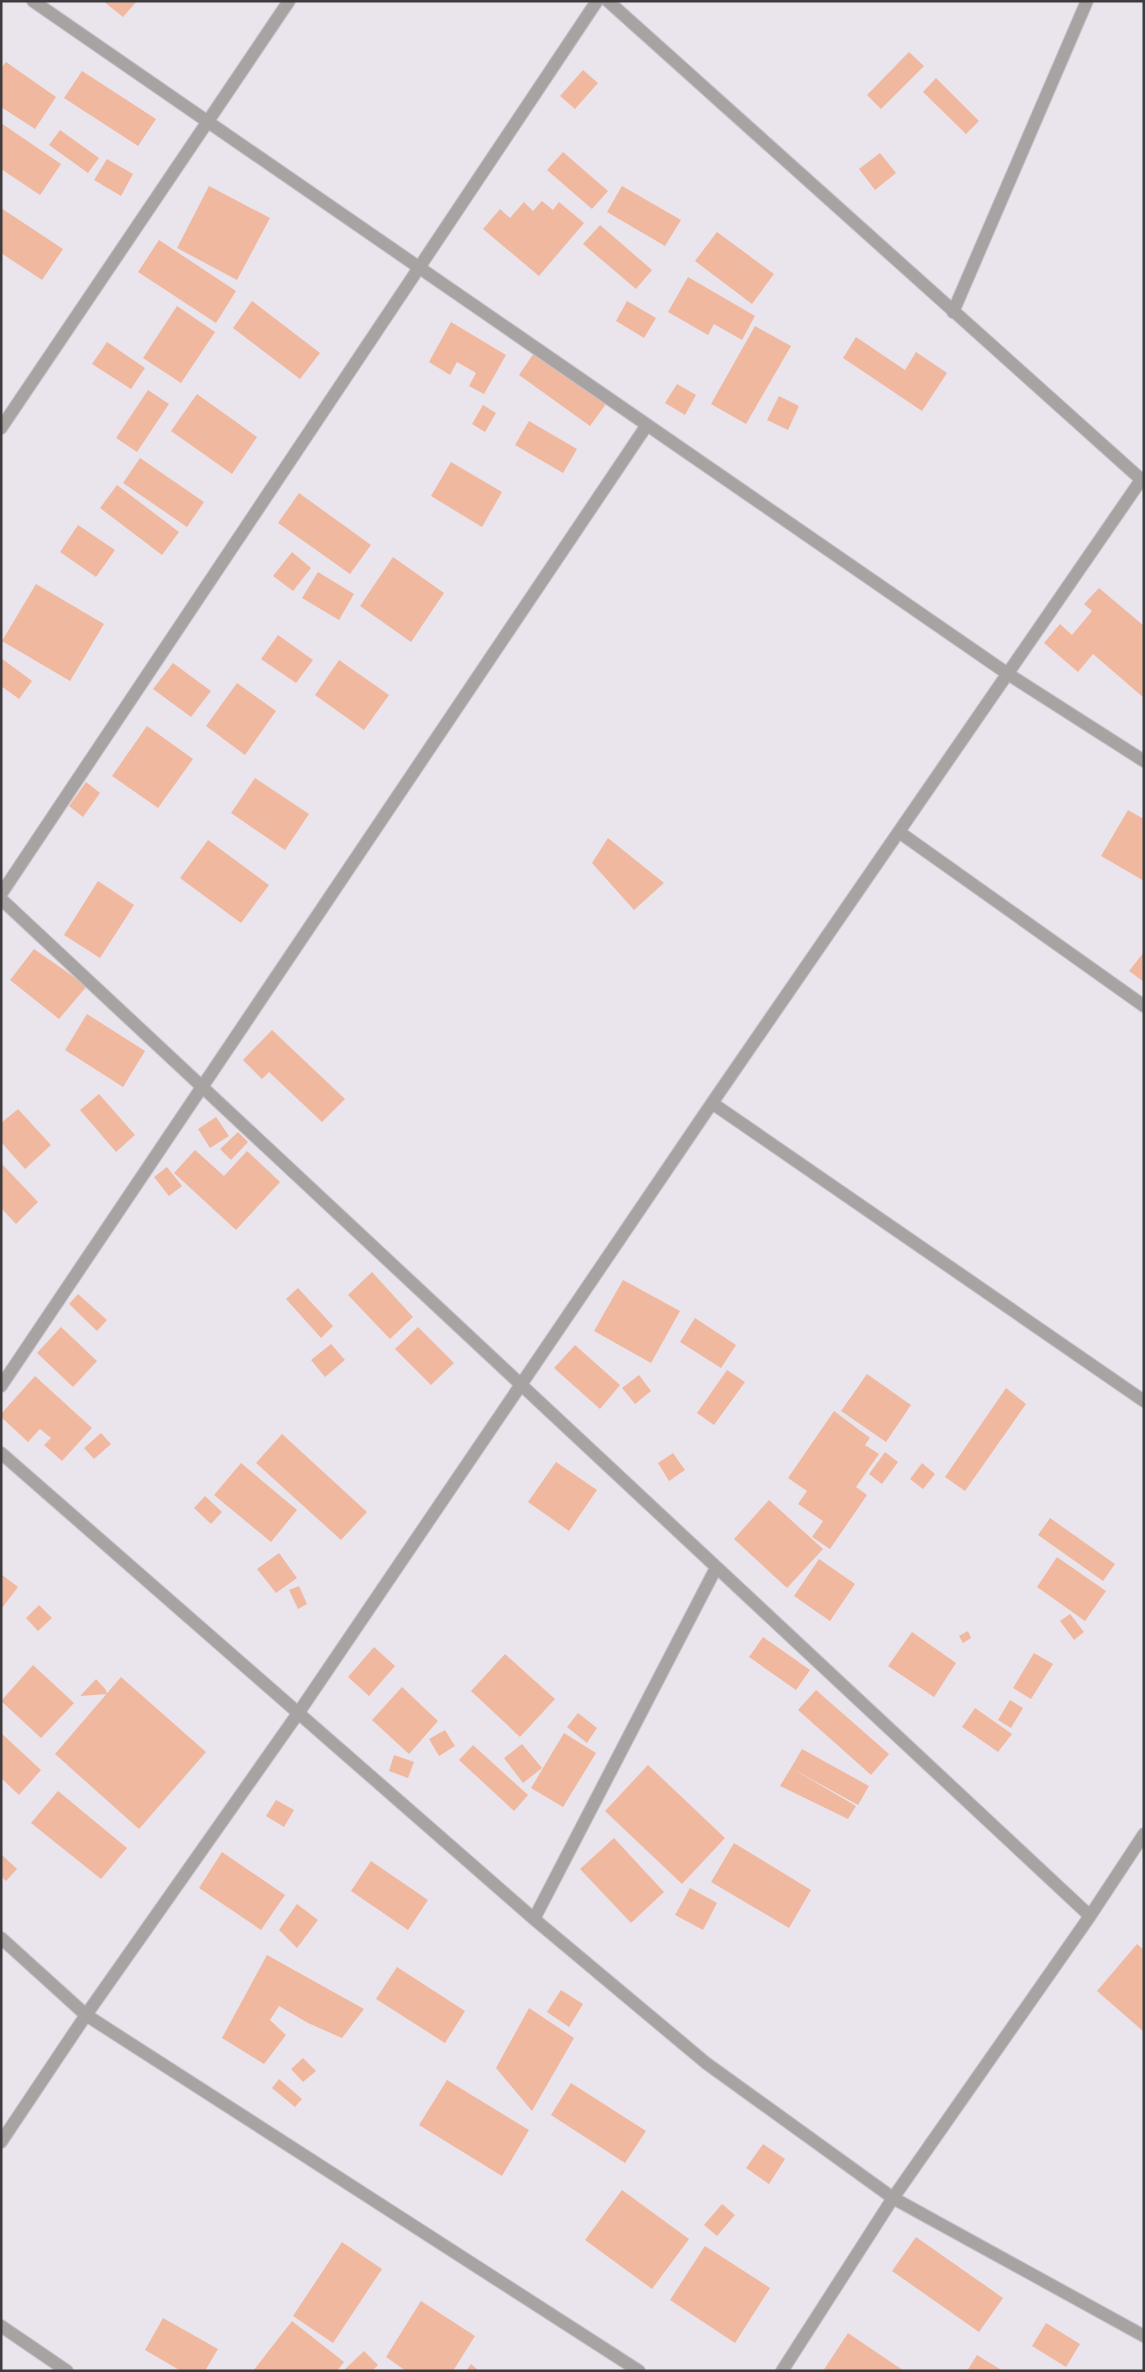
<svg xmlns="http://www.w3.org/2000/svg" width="1145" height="2372" viewBox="0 0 1145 2372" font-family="Figtree,sans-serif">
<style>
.building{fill:#f0b99f}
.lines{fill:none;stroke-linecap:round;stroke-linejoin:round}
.minor-casing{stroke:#c7c2c9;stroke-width:14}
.minor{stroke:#a8a3a3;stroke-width:12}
</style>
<rect width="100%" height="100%" fill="#eae4ec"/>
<path class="building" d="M 103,1 L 137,1 L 123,17 Z
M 909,52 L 924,66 L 881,109 L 867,95 Z
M 6,62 L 56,97 L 35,129 L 1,107 L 1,68 Z
M 583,70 L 598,83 L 575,109 L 560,96 Z
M 82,71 L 156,119 L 138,146 L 64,98 Z
M 936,78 L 979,121 L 966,134 L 923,92 Z
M 1,123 L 61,164 L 40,195 L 1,169 Z
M 60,130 L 99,158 L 88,173 L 49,145 Z
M 563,152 L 608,191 L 592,209 L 547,170 Z
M 880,153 L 896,173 L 875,190 L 859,169 Z
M 107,159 L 133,174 L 121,196 L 94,180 Z
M 209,186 L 270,218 L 237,280 L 177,248 Z
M 622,186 L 681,220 L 665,246 L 607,212 Z
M 542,201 L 553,210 L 559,202 L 584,223 L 539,276 L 483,229 L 500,209 L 510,218 L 524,202 L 533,211 Z
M 1,208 L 63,249 L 42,280 L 1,253 Z
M 600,225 L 652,270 L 636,289 L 583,244 Z
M 717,232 L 774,274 L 752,304 L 695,261 Z
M 159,240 L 236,291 L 216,323 L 138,272 Z
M 688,277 L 755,316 L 742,340 L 714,324 L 708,335 L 668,312 Z
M 252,301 L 320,353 L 300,379 L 233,328 Z
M 627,301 L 656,318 L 644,338 L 616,321 Z
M 177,306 L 215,332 L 181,383 L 143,358 Z
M 451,322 L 506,355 L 484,394 L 469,386 L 476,373 L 457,362 L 450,375 L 429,362 Z
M 755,326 L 791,346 L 746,424 L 711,404 Z
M 856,337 L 905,370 L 916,352 L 947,373 L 922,411 L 843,358 Z
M 107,342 L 145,368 L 131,389 L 92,364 Z
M 534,353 L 606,404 L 590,426 L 519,375 Z
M 677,384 L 696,395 L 685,415 L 665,403 Z
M 148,390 L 169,404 L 137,452 L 116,438 Z
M 197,394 L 257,437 L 232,474 L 171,431 Z
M 779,396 L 799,406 L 788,430 L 767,420 Z
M 483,405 L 496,413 L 485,432 L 472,424 Z
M 529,421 L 577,449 L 563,473 L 515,445 Z
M 140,458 L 204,502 L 187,527 L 123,483 Z
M 451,462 L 502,492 L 482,527 L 431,496 Z
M 117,485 L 179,532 L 162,555 L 100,508 Z
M 299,493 L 371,545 L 350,574 L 278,523 Z
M 78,525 L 115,550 L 96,577 L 60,552 Z
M 292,552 L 311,568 L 293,591 L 273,576 Z
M 393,557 L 444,593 L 411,642 L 360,606 Z
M 318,572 L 354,594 L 339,620 L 302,598 Z
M 36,584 L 104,624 L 70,681 L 2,641 Z
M 1099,588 L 1144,626 L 1144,698 L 1093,654 L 1078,672 L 1044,643 L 1060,624 L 1072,635 L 1092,611 L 1084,604 Z
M 278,635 L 313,660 L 296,683 L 261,659 Z
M 1,658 L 32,681 L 19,699 L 1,686 Z
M 339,660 L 389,695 L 364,730 L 315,695 Z
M 173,663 L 211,691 L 191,717 L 153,689 Z
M 237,683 L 276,711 L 245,755 L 206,726 Z
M 147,726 L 193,759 L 158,808 L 112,776 Z
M 255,778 L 309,814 L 285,850 L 231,813 Z
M 86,782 L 100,793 L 83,817 L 69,806 Z
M 1128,810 L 1144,819 L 1144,881 L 1101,856 Z
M 608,838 L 664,883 L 634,910 L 592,863 Z
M 208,840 L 269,885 L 241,923 L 180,878 Z
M 98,881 L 134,905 L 100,958 L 64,935 Z
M 34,949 L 87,986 L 59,1019 L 10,980 Z
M 1144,952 L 1144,982 L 1129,971 Z
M 87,1014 L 145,1051 L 123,1087 L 65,1050 Z
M 272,1030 L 345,1099 L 322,1122 L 269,1072 L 262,1079 L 243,1060 Z
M 99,1094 L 135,1135 L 116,1152 L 80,1110 Z
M 18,1109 L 51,1145 L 25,1169 L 1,1142 L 1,1123 Z
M 216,1117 L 229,1136 L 210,1148 L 198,1129 Z
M 238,1132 L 248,1142 L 231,1160 L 220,1149 Z
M 195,1150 L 224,1176 L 247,1151 L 280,1182 L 236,1230 L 174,1173 Z
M 1,1163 L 38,1202 L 16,1224 L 1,1208 Z
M 167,1167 L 182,1186 L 169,1196 L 154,1177 Z
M 372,1272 L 413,1317 L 390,1339 L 348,1295 Z
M 623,1280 L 680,1311 L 651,1363 L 594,1331 Z
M 298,1288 L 333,1326 L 321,1338 L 286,1299 Z
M 78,1294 L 107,1320 L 97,1331 L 69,1304 Z
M 695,1318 L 736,1345 L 721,1368 L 680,1342 Z
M 61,1327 L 97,1361 L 73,1387 L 37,1353 Z
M 418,1327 L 454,1363 L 431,1385 L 395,1349 Z
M 331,1344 L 345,1360 L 325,1377 L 311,1360 Z
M 575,1345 L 620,1385 L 600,1409 L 554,1368 Z
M 727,1370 L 745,1382 L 714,1425 L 697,1413 Z
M 867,1374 L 911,1405 L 886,1442 L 841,1411 Z
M 639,1375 L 651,1391 L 635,1404 L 622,1388 Z
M 35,1376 L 92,1428 L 62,1461 L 44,1445 L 51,1438 L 40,1429 L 28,1442 L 1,1417 L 1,1414 Z
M 1006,1388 L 1026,1404 L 965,1491 L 945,1477 Z
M 834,1411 L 870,1438 L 865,1445 L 879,1454 L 856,1487 L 867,1495 L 830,1549 L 812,1537 L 823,1521 L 798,1504 L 807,1491 L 788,1478 Z
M 101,1433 L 111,1444 L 94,1459 L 84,1448 Z
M 282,1434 L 367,1512 L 341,1540 L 256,1463 Z
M 885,1452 L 898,1462 L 882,1484 L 869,1474 Z
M 673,1453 L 685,1470 L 669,1481 L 658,1463 Z
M 556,1462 L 597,1490 L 569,1531 L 528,1502 Z
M 241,1463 L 297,1510 L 271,1542 L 214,1495 Z
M 922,1463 L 935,1474 L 923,1489 L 910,1479 Z
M 205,1496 L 222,1512 L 211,1524 L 194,1508 Z
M 769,1500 L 823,1549 L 787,1588 L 734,1539 Z
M 1050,1518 L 1115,1564 L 1103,1581 L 1038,1535 Z
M 279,1553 L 297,1578 L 276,1593 L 257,1569 Z
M 1057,1557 L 1106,1591 L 1085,1621 L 1037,1587 Z
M 819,1559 L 855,1584 L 830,1621 L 794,1596 Z
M 1,1574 L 18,1587 L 2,1608 L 1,1607 Z
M 299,1586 L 307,1604 L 298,1609 L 289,1590 Z
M 39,1605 L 52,1618 L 38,1631 L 26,1618 Z
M 1070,1614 L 1084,1632 L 1074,1640 L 1060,1621 Z
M 968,1631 L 971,1638 L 963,1643 L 959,1636 Z
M 912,1632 L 956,1663 L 934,1697 L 888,1666 Z
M 763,1637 L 810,1670 L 796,1690 L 749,1657 Z
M 374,1647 L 395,1666 L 369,1696 L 348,1677 Z
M 1034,1653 L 1053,1664 L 1031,1699 L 1013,1688 Z
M 505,1654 L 555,1699 L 520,1737 L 471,1691 Z
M 33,1665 L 74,1703 L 41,1738 L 1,1701 Z
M 121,1677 L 206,1752 L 139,1829 L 55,1754 Z
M 96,1679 L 106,1690 L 107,1694 L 80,1696 Z
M 402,1687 L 438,1721 L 409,1754 L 372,1720 Z
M 816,1690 L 889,1754 L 871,1775 L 798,1710 Z
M 1010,1700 L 1023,1708 L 1011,1728 L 998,1720 Z
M 975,1708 L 1012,1734 L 998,1752 L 962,1727 Z
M 578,1713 L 597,1728 L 587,1743 L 567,1727 Z
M 445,1730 L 455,1746 L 439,1756 L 429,1739 Z
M 1,1733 L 41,1770 L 19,1795 L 1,1778 Z
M 564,1733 L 596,1753 L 563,1807 L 531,1788 Z
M 522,1744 L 542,1768 L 523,1783 L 504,1758 Z
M 473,1745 L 528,1795 L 514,1811 L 459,1760 Z
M 802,1749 L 869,1786 L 858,1805 L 791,1768 Z
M 394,1755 L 414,1762 L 408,1778 L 389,1771 Z
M 648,1765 L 725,1838 L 682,1884 L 605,1811 Z
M 791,1768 L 856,1806 L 848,1819 L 780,1786 Z
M 58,1791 L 127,1848 L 101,1879 L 31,1823 Z
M 276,1800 L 294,1810 L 284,1827 L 266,1816 Z
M 614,1838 L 664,1892 L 631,1923 L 580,1869 Z
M 734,1843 L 811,1890 L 789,1928 L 711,1882 Z
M 222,1852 L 285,1895 L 261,1930 L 199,1888 Z
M 1,1854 L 17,1869 L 6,1881 L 1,1876 Z
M 371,1861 L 428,1900 L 408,1930 L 351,1891 Z
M 690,1888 L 717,1903 L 703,1930 L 675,1915 Z
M 297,1904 L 318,1920 L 297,1948 L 279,1930 Z
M 1137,1944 L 1144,1950 L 1144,2032 L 1097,1991 Z
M 267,1955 L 364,2009 L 342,2038 L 308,2023 L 279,2006 L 270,2020 L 286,2035 L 264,2064 L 222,2038 Z
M 397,1967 L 465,2011 L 445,2043 L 376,1999 Z
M 561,1990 L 583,2004 L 569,2027 L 547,2012 Z
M 529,2008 L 574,2038 L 532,2111 L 496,2068 Z
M 303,2058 L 316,2071 L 303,2082 L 291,2069 Z
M 279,2079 L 302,2099 L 295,2107 L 272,2088 Z
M 447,2080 L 529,2130 L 502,2176 L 419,2125 Z
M 571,2083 L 646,2131 L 625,2163 L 551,2115 Z
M 763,2144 L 785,2159 L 769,2184 L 746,2168 Z
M 622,2190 L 689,2239 L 652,2289 L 585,2240 Z
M 722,2204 L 735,2215 L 717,2236 L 704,2225 Z
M 916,2237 L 1003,2298 L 979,2332 L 892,2271 Z
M 342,2242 L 382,2269 L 333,2343 L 293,2316 Z
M 705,2246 L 770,2288 L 735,2343 L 670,2300 Z
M 421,2301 L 475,2336 L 453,2371 L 406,2371 L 386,2357 Z
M 163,2318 L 218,2349 L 205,2371 L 181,2371 L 145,2350 Z
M 292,2321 L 344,2362 L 337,2371 L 253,2371 Z
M 1046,2323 L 1080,2344 L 1066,2367 L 1032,2346 Z
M 848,2333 L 904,2371 L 823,2371 Z
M 364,2351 L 378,2365 L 372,2371 L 343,2371 Z
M 977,2355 L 1003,2371 L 967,2371 Z
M 471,2364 L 479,2371 L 466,2371 Z"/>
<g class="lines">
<defs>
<path id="minor" d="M 33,1 L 1008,674 L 1144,761
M 608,1 L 1144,482
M 953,312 L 1087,1
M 1,428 L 289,1
M 899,832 L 1144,1006
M 1,894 L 597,1
M 1,899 L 1090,1916
M 712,1103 L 1144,1401
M 1,1386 L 647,425
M 1,1453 L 534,1919 L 706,2063 L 893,2198 L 1144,2336
M 534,1919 L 716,1568
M 1,1938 L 86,2015 L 639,2371
M 1,2142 L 86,2015 L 299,1712 L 712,1103 L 1141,480
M 1,2326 L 67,2371
M 782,2371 L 893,2198 L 1090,1916 L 1144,1834"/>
</defs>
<use href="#minor" class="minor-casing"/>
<use href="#minor" class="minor"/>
</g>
<rect width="1145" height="2372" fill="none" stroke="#3d3b3e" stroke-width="5"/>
</svg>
